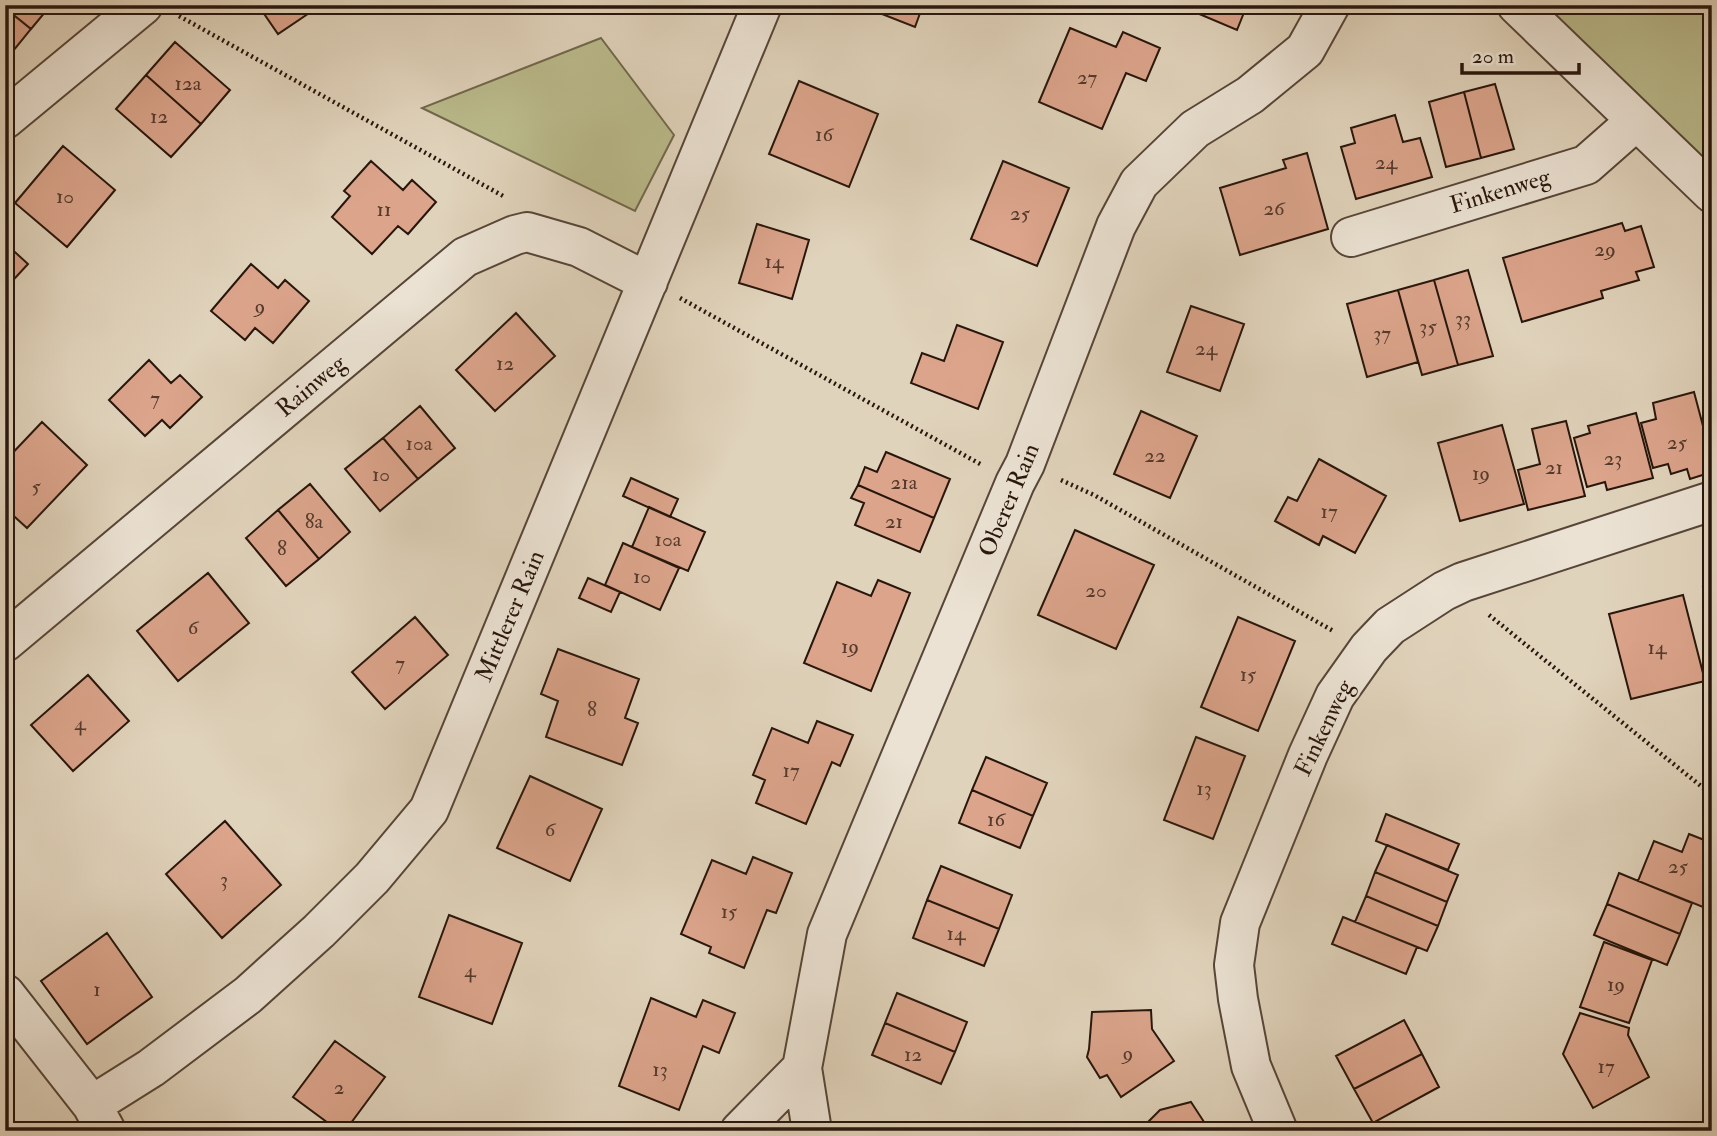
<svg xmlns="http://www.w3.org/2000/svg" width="1717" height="1136" viewBox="0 0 1717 1136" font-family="'IM FELL Double Pica',serif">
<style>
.green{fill:#baba8b;stroke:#71684c;stroke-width:2}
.building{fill:#dba48b;stroke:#28160c;stroke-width:2}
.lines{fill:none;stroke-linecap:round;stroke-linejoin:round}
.minor-casing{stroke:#564538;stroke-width:42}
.path{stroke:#28160c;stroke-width:4.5;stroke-dasharray:2 3.5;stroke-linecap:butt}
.minor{stroke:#ebe2d3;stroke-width:38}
.labels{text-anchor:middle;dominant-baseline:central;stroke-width:5;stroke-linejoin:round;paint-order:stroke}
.number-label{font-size:21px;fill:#553a2c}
.street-label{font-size:24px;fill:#28160c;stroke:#ebe2d3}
</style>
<rect width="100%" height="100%" fill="#e0d3bb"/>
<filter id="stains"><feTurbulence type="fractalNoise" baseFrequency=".00286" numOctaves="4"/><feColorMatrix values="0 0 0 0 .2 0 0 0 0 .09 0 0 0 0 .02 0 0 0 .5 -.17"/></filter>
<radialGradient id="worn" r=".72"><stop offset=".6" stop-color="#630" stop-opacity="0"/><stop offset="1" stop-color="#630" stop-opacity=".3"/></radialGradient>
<path class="green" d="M 1541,5 L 1712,5 L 1712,170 Z
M 601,38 L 674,135 L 635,211 L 422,108 Z"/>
<path class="building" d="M 5,5 L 51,5 L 31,29 L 5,8 Z
M 258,5 L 321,5 L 278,34 Z
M 859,5 L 923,5 L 915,27 Z
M 1178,5 L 1247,5 L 1237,30 Z
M 5,8 L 31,29 L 5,61 Z
M 1070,28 L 1116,47 L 1123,32 L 1160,48 L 1146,81 L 1126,73 L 1102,129 L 1039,102 Z
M 175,42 L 230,90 L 201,124 L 146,75 Z
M 146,75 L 201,124 L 171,157 L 116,109 Z
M 799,81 L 878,114 L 849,187 L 769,154 Z
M 1495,84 L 1514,149 L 1481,158 L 1464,92 Z
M 1464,92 L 1481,158 L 1446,167 L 1429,102 Z
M 1395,115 L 1403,142 L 1420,138 L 1432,177 L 1356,199 L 1341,147 L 1355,143 L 1351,128 Z
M 63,146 L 115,190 L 67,247 L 15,203 Z
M 1307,153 L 1328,229 L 1240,255 L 1220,188 L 1286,168 L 1283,160 Z
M 371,161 L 403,190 L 412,180 L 436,202 L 408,234 L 398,226 L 372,254 L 332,217 L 350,196 L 344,191 Z
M 1003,161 L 1069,188 L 1037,266 L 971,239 Z
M 1622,223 L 1625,231 L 1641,226 L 1654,267 L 1636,272 L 1639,280 L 1601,291 L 1603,298 L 1522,322 L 1503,258 Z
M 757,224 L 809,240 L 792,299 L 739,283 Z
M 5,243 L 28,264 L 5,289 Z
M 251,264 L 278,288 L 285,280 L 309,301 L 273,343 L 255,328 L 245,340 L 211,311 Z
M 1468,270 L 1493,356 L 1458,365 L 1434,280 Z
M 1434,280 L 1458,365 L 1422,375 L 1398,290 Z
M 1398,290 L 1418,362 L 1367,377 L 1347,304 Z
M 1191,306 L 1244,324 L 1220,391 L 1167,372 Z
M 516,313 L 555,356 L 495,411 L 456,370 Z
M 957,325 L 1003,342 L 978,409 L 911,383 L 922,353 L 944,361 Z
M 149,360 L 171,383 L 180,375 L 202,397 L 170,428 L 162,420 L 145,436 L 109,400 Z
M 1694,392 L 1712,460 L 1712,472 L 1690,479 L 1687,469 L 1671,474 L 1668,464 L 1653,468 L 1641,423 L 1656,419 L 1653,403 Z
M 420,406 L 455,448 L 418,479 L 383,438 Z
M 1141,411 L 1197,436 L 1170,498 L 1114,474 Z
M 1636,413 L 1653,478 L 1607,490 L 1605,482 L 1587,487 L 1574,438 L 1590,433 L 1588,426 Z
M 1566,421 L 1585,496 L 1528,510 L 1518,470 L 1540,464 L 1532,429 Z
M 42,422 L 87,465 L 27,528 L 5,508 L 5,461 Z
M 1502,425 L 1524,504 L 1460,521 L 1438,443 Z
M 383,438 L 418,479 L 380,511 L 345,469 Z
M 886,452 L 950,479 L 934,518 L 858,485 L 865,467 L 877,472 Z
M 1319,459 L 1386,496 L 1355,553 L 1323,536 L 1319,545 L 1275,521 L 1288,497 L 1297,501 Z
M 631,478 L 678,499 L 670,517 L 623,496 Z
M 310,484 L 350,532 L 319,559 L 278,510 Z
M 858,485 L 934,518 L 920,552 L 855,525 L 864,503 L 851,498 Z
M 649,507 L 705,532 L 688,571 L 632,547 Z
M 278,510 L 319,559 L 286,586 L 246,538 Z
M 1075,530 L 1154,565 L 1116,649 L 1038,615 Z
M 623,543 L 679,568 L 660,610 L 605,585 Z
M 208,573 L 249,623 L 178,681 L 137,631 Z
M 588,578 L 620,592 L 611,612 L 579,598 Z
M 878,580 L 910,593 L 871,691 L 804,663 L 837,582 L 871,596 Z
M 1712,584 L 1712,615 L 1703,587 Z
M 1683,595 L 1705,681 L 1631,699 L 1609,614 Z
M 415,617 L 448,655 L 385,709 L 352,672 Z
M 1238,617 L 1295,641 L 1258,731 L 1201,707 Z
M 558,649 L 639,679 L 625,718 L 638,723 L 622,765 L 546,737 L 558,701 L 541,694 Z
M 88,675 L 129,721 L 73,771 L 31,725 Z
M 817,721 L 853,735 L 840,766 L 832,762 L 806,824 L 756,803 L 765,780 L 753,775 L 772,728 L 808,743 Z
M 1196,737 L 1245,756 L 1213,839 L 1164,820 Z
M 986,757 L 1047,783 L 1033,816 L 972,790 Z
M 530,776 L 602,809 L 570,881 L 497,848 Z
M 972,790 L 1033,816 L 1020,848 L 959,823 Z
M 1386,814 L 1459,844 L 1448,870 L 1376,841 Z
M 225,821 L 281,885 L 222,938 L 166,874 Z
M 1689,834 L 1712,843 L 1712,885 L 1703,907 L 1638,881 L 1654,841 L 1682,852 Z
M 1387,845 L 1458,875 L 1447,902 L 1375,872 Z
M 753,857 L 792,873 L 776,913 L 767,910 L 744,968 L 709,953 L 711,947 L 681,934 L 712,860 L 746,874 Z
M 941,866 L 1012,895 L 999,929 L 927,900 Z
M 1375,872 L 1447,902 L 1438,926 L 1366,896 Z
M 1619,873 L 1692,903 L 1680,934 L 1607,904 Z
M 1366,896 L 1438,926 L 1427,951 L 1355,922 Z
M 927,900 L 999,929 L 984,966 L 913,938 Z
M 1607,904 L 1680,934 L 1667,965 L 1594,935 Z
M 449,915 L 522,943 L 492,1024 L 419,997 Z
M 1343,917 L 1417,947 L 1406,974 L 1332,944 Z
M 107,933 L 152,997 L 87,1044 L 41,981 Z
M 1604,942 L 1652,960 L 1629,1023 L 1580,1007 Z
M 897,993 L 967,1022 L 955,1052 L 885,1023 Z
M 651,998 L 696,1017 L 703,1000 L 735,1013 L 719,1053 L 703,1046 L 679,1110 L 619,1086 Z
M 1151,1010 L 1152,1029 L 1174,1061 L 1121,1097 L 1107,1075 L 1100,1078 L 1087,1057 L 1089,1049 L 1092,1012 Z
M 1580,1013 L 1629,1028 L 1628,1035 L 1649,1077 L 1593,1108 L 1563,1054 Z
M 1404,1020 L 1422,1054 L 1354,1089 L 1336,1056 Z
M 885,1023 L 955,1052 L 941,1084 L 872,1055 Z
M 335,1041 L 385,1077 L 345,1131 L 339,1131 L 293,1097 Z
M 1422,1054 L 1439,1087 L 1373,1123 L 1354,1089 Z
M 1191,1102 L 1208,1128 L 1205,1131 L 1139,1131 L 1160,1110 Z"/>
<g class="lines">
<defs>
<path id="minor" d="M 1517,5 L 1712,193
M 5,119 L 143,5
M 1351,237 L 1586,165 L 1636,121
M 5,642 L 465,257 L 515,235 L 527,232 L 579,247 L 648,282
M 5,994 L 92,1105 L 106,1131
M 92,1105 L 151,1068 L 248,995 L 319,931 L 372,878 L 429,810 L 762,5
M 740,1131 L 802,1068
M 812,1131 L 802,1068 L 827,934 L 1015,483 L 1025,464 L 1116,226 L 1139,183 L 1195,129 L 1250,95 L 1305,50 L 1330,5
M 1278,1131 L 1251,1066 L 1238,999 L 1234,965 L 1240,923 L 1308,755 L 1335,696 L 1369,648 L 1390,626 L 1444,591 L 1463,582 L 1712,501"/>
</defs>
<use href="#minor" class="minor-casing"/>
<path class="path" d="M 179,16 L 505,197
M 680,298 L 982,465
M 1061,480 L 1094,495 L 1335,632
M 1489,615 L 1712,795"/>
<use href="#minor" class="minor"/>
</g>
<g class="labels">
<g class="number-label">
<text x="1087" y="77">27</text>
<text x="188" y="83">12a</text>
<text x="159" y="116">12</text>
<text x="824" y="134">16</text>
<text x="1386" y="162">24</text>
<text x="65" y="196">10</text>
<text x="1274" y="208">26</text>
<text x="384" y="209">11</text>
<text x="1020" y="213">25</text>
<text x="1605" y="249">29</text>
<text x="774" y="261">14</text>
<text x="260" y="306">9</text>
<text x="1463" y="318">33</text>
<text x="1428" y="326">35</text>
<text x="1382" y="333">37</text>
<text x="1206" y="348">24</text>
<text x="505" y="363">12</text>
<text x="155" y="398">7</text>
<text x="1677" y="442">25</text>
<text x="419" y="443">10a</text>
<text x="1155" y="455">22</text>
<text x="1613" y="458">23</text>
<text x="1554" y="467">21</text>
<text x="1481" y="473">19</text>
<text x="381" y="474">10</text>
<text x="904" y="482">21a</text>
<text x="36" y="486">5</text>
<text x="1329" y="511">17</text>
<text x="314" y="521">8a</text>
<text x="894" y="521">21</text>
<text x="668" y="539">10a</text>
<text x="282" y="548">8</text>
<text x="642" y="576">10</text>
<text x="1096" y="590">20</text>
<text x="193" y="627">6</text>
<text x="850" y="646">19</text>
<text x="1657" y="647">14</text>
<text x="400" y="663">7</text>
<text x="1248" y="674">15</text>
<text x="592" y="709">8</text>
<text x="80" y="723">4</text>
<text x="791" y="770">17</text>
<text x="1204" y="788">13</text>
<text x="996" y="819">16</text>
<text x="550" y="829">6</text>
<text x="1678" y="866">25</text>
<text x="224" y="879">3</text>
<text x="729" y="911">15</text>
<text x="956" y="933">14</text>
<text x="470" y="970">4</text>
<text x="1616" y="984">19</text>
<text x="97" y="989">1</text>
<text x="1128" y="1053">9</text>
<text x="913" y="1054">12</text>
<text x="1606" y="1066">17</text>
<text x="660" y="1069">13</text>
<text x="339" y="1087">2</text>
</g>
<g class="street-label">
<text transform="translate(1500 191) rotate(-17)">Finkenweg</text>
<text transform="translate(311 386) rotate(-40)">Rainweg</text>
<text transform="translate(1009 500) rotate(-67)">Oberer Rain</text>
<text transform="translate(510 616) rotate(-67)">Mittlerer Rain</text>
<text transform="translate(1324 728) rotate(-64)">Finkenweg</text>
</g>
</g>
<rect width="1717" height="1136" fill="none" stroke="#e0d3bb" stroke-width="28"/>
<rect x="7" y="7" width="1703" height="1122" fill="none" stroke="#28160c" stroke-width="3.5"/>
<rect x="14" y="14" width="1689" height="1108" fill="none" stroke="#28160c" stroke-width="2"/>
<path d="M1462 63v10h117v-10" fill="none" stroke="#28160c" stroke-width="3.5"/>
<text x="1472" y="63" font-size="21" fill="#28160c" stroke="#ebe2d3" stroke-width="5" paint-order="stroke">20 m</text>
<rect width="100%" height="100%" filter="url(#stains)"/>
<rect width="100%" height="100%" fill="url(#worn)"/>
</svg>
